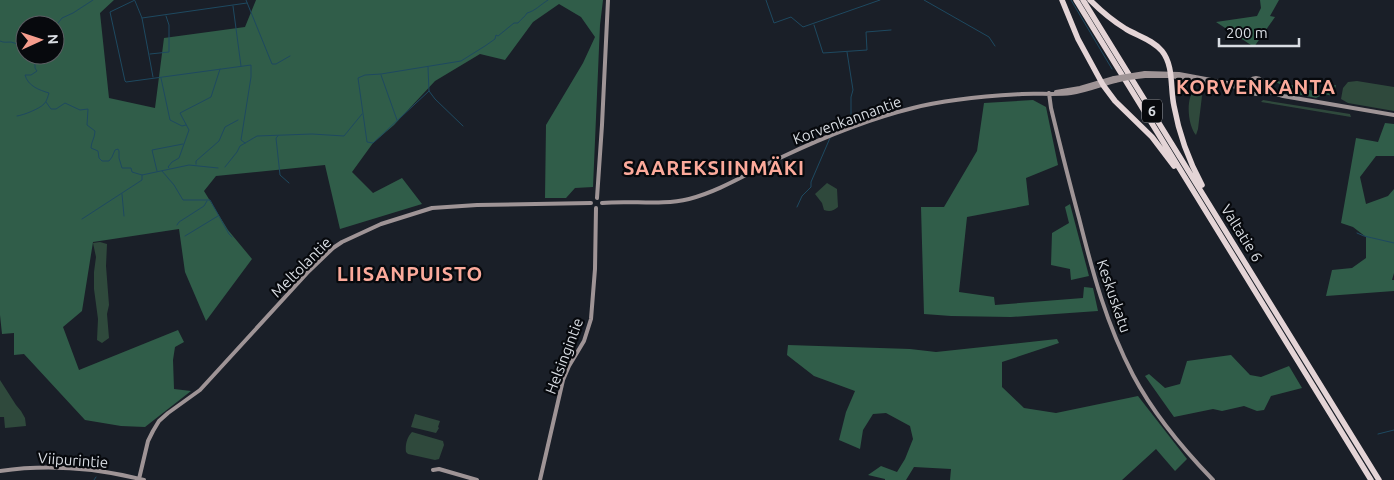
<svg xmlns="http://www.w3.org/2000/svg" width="1394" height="480" viewBox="0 0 1394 480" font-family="Ubuntu,sans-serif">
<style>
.green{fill:#2f493c}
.forest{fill:#305d49;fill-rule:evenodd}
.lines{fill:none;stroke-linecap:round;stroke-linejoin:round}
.stream{stroke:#1e4960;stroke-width:1}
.secondary{stroke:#9f9496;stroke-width:4}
.highway{stroke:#e4d4d6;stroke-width:5.5}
.secondary-bridge{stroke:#9f9496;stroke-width:4}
.labels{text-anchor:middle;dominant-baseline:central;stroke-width:4.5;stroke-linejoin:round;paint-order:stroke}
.shield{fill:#07090d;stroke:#9a9da3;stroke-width:1}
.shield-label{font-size:14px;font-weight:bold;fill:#d9dde3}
.street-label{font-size:15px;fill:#d9dde3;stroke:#07090d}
.district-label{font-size:20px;font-weight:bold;letter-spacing:1px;fill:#fcaa9b;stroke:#07090d}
</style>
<rect width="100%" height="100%" fill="#1a1f28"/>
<path class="green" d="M 1357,81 L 1394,87 L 1394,111 L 1348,103 L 1341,99 L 1343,88 L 1348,82 Z
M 1195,89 L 1201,91 L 1202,96 L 1198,129 L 1196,135 C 1188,126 1185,98 1195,89 Z
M 1263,100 L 1350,114 L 1351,117 L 1261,102 Z
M 827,183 L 837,189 L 838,207 C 833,211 830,212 824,210 L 822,203 L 815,194 Z
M 100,242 L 107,244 L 106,266 L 109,305 L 107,314 L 109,338 L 102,343 L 97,340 L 98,319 L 94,289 L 94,272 L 96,257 L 93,243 Z
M 0,380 L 16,405 L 21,411 L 25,418 L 26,426 L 5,428 L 4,417 L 0,417 Z
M 415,414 L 440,421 L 438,427 L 439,428 L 436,433 L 411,427 Z
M 412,432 L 443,441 L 444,445 L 439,459 L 435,460 L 408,454 L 406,452 C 405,445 407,437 412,432 Z"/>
<path class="forest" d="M 0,0 L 114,0 L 100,13 L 109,98 L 155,108 L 164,38 L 245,27 L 256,0 L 603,0 L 600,25 L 593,187 L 575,188 L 566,198 L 545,198 L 546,125 L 583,63 L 595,37 L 581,17 L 559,4 L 533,22 L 505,60 L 480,54 L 435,81 L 394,125 L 373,143 L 352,172 L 373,193 L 402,178 L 422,204 L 340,229 L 325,165 L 216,176 L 204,191 L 228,230 L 252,259 L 206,321 L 185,272 L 179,229 L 93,242 L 82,311 L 63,327 L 79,370 L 178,330 L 184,342 L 175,347 L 173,360 L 174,389 L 191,391 L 145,427 L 121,426 L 85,420 L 24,354 L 14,355 L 14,333 L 2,334 L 0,315 ZM 25,25 L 55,25 L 55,55 L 25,55 Z
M 1260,0 L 1279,0 L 1270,16 L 1275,17 L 1254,47 L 1216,22 L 1257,16 L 1261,8 Z
M 1278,81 L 1320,93 L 1327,87 L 1336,85 L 1333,96 L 1324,94 L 1316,98 L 1292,93 L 1290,88 L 1275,82 Z
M 1033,100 L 1046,107 L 1058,165 L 1026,178 L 1029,205 L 967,217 L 959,292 L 994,297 L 995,305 L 1083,298 L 1084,287 L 1093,288 L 1098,311 L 1011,317 L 951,316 L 924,314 L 921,207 L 944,207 L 977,151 L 984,103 Z
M 1385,123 L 1394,124 L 1394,156 L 1376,156 L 1360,177 L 1366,204 L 1388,196 L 1394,189 L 1394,273 L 1392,280 L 1394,280 L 1394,291 L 1326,296 L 1332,270 L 1352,268 L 1366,258 L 1366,237 L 1353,227 L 1341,223 L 1356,138 L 1378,142 Z
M 1070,204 L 1089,276 L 1071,280 L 1070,269 L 1051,265 L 1052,233 L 1069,223 L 1065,207 Z
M 1057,339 L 1059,343 L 1002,362 L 1002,387 L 1024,408 L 1056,413 L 1138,396 L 1187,459 L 1175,471 L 1156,449 L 1122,480 L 950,480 L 951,469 L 914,467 L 906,480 L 885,480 L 885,479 L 868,475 L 881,466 L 897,472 L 905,459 L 913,439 L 910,426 L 886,413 L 873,414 L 863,430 L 860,449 L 839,440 L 846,412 L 855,391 L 814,376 L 787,355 L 788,345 L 910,349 L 936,352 Z
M 1231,355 L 1250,375 L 1261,377 L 1289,366 L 1302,388 L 1271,396 L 1264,410 L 1257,411 L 1244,406 L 1222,411 L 1213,409 L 1174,417 L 1145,376 L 1149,374 L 1165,388 L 1180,384 L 1187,361 Z"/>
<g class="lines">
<path class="stream" d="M 135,0 L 110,12 L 125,81 L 126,82 L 251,65 L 251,77 L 241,140 L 245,143
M 246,0 L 272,64 L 276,64 L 290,56
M 766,0 L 774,23 L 791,17 L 803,27 L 880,0
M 924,0 L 989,37 L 995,46
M 1071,0 L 1112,69
M 135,1 L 142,18 L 153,77
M 233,6 L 241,66
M 142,18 L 247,3
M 814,25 L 823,53 L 867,50 L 866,32 L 891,30
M 55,27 L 62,18 L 73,13 L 93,0
M 0,41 C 4,43 7,42 11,42 C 16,43 19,46 25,46
M 150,54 L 169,52 L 169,25 L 166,16
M 428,67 L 429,91 L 435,99 L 463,126
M 381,75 L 397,120
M 161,78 L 170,120 L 182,126 L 186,125
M 429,91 L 373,143 L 367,142 L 358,78 L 365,75 L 381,74 L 461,61 L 485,46 L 495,39 L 496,35 L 498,36 L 514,23 L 518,23 C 521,19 525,17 527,13 C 535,11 540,5 548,0
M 46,102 L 51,109 L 56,109 L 65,103 L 80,110 L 88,109 L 87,125 L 95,131 C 95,138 91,142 91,148 L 98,151 L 99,158 L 102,161 L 109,161 L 112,157 L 115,150 L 118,149 L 119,151 L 119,158 L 122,168 L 131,168 L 132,172 L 142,175 L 189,165 L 218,168
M 17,116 C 24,115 39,109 44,104 C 47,101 48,96 49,93 C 39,90 28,86 25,75 L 31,75 L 37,71 L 35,68 L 35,60 L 30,58 L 30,55
M 843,126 L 848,121 L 851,114 L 851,97 L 853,90 L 847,52
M 278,136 L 276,138 L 280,175 L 289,183
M 196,164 L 196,161 L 219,141 L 225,127 L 238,120
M 225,167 L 237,152 L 240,146 L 257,136 L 312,134 L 344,136 L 362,114
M 169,168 L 168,167 L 172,162 L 179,158 L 189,130 L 180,113 L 211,97 L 220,69
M 157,171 L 152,150 L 183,144
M 162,171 L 174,185 L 183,200 L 210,200 L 229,234 L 232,237
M 122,194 L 124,216
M 797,207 L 802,196 L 811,187 L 811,182 L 830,138
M 82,219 L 142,180 L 142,175
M 177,225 L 179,222 L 204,206 L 207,201
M 1357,233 L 1364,236 L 1394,243
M 185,236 L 218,216
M 1378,434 L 1394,430
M 99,466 L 99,465
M 94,480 L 96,477"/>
<path class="secondary" d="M 1145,73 L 1179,74 L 1238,85 L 1246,84 L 1250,83
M 1145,76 L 1171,76 L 1250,89
M1248 86a8 8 0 1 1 16 0a8 8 0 1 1-16 0Z
M 1262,91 L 1267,91 L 1283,96 L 1394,115
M 1056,92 L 1080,88 L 1114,78
M 1049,93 L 1051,108 C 1060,145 1069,181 1079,218 C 1093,274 1106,323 1133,375 C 1153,413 1183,449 1213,480
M 597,198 L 602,125 L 608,0
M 602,203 C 631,200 660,206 689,199 C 721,191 751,171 782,157 C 824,137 868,119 913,108 C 947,99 986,96 1022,94 C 1038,93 1055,95 1071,93 C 1086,91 1100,85 1115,81
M 433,470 L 439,469 L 477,480
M 0,471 C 48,464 97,468 144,480
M 139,479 L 148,441 L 153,431 L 159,421 L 168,413 L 200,390 L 309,271 L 333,248 L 342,242 L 381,224 L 432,208 L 477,205 L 591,203
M 540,480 L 563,380 L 569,366 L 584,341 L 591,319 L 595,269 L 596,208"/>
<path class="highway" d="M 1062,0 L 1078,39 L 1103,85 L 1115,101 L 1152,137 L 1174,166
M 1076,0 L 1371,480
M 1083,0 L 1379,480
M 1090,0 C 1101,11 1113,21 1126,29 C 1138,36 1153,40 1162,51 C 1174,66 1170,88 1174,106 C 1179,134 1189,161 1202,185"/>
<path class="secondary-bridge" d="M 1114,78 L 1145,73
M 1115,81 L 1128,78 L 1145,76"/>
</g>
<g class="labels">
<rect class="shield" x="1142" y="99.5" width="20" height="23" rx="4"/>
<g class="shield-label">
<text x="1152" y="111">6</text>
</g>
<g class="street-label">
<text transform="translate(847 120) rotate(-20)">Korvenkannantie</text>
<text transform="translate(1242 233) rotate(58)">Valtatie 6</text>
<text transform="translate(301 267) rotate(-45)">Meltolantie</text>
<text transform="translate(1114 296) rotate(71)">Keskuskatu</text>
<text transform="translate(564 356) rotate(-69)">Helsingintie</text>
<text transform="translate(73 460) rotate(4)">Viipurintie</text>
</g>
<g class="district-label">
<text x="1256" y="86">KORVENKANTA</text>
<text x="714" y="167">SAAREKSIINMÄKI</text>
<text x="410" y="273">LIISANPUISTO</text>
</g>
</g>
<g transform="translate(40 40) rotate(87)"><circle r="24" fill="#07090d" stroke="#5b5e63"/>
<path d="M0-4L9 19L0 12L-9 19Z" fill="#f59d8d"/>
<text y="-8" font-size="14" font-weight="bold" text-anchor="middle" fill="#d9dde3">N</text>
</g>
<path d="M1219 38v8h80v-8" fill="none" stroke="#d9dde3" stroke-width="2.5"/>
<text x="1226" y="38" font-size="15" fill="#d9dde3" stroke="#07090d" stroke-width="4" paint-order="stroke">200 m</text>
</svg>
